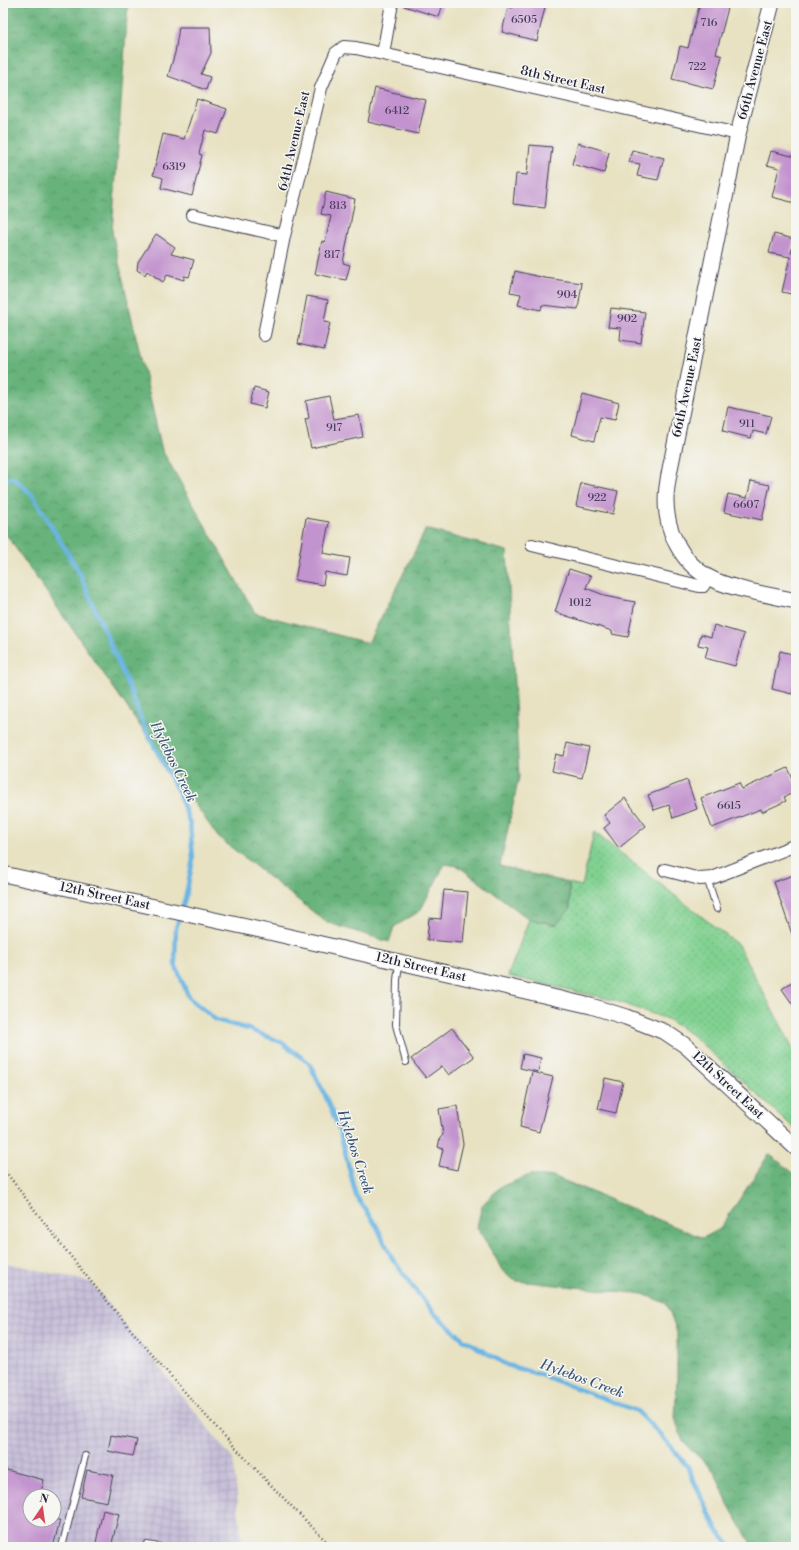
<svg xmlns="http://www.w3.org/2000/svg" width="799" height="1550" viewBox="0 0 799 1550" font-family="'Libre Bodoni',serif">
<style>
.industrial{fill:url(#industrial-grid);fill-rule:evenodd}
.grass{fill:url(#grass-dots);stroke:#527a66}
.forest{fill:url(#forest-crowns);stroke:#456a5b}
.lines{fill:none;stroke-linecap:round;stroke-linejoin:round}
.stream{stroke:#6ab5e3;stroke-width:4.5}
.building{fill:#c293ce}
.service-casing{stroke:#403f4f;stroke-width:8}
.minor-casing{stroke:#403f4f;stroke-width:14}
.tertiary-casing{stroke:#403f4f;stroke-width:17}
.path{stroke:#403f4f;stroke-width:2.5;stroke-dasharray:1 3;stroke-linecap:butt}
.service{stroke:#fff;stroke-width:6}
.minor{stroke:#fff;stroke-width:12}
.tertiary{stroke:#fff;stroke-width:15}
.labels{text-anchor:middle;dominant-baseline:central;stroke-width:3;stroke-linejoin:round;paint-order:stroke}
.number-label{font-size:11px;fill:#4a3e60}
.street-label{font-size:13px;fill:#22223b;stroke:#f6f6f2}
.water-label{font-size:14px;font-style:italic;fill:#3b5576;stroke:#f6f6f2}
</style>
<defs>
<pattern id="industrial-grid" width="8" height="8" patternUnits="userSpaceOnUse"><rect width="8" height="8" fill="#c7c0d9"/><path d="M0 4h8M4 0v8" fill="none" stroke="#aba5bb"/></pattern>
<pattern id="grass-dots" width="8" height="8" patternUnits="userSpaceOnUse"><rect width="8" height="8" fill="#81d191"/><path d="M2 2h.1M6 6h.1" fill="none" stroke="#6fb37e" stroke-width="1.8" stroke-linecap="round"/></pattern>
<pattern id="forest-crowns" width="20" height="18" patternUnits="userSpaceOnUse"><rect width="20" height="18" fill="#68b37b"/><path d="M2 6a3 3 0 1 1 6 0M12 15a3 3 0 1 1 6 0" fill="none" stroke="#559166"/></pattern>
</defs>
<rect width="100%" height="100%" fill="#f6f6f2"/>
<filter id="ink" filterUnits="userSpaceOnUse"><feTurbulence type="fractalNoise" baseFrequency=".025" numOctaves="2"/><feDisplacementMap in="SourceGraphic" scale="8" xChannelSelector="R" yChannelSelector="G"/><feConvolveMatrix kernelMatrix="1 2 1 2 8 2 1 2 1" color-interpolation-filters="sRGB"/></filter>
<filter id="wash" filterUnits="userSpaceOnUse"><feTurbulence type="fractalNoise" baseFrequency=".012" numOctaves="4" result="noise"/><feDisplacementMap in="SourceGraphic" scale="16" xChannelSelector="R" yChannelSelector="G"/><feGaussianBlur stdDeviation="0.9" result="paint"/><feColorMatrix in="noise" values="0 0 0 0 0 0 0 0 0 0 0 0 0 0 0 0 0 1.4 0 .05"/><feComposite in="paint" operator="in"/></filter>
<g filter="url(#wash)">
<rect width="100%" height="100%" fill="#e8e2c2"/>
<path class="industrial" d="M 3,1262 L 91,1282 L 233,1459 L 242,1541 L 240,1547 L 3,1547 ZM 30,1496 L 54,1496 L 54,1520 L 30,1520 Z"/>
<path class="grass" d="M 594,832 L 738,945 L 796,1054 L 796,1130 L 692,1035 L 667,1019 L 613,1000 L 508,976 L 529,919 L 556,925 L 570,909 L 569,883 L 582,886 Z"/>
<path class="forest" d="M 3,3 L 128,3 L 112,232 L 162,450 L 255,613 L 368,643 L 426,529 L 507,551 L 519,777 L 500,866 L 569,883 L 570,909 L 556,925 L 529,919 L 458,866 L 445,864 L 420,911 L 394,927 L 389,942 L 326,922 L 218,837 L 3,530 Z
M 769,1154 L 796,1175 L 796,1547 L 753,1547 L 728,1504 L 715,1472 L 683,1442 L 675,1418 L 677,1378 L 677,1332 L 667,1304 L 643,1294 L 517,1281 L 504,1272 L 477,1227 L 482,1205 L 500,1187 L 530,1175 L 555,1177 L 703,1238 L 720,1229 Z"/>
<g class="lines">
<path class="stream" d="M 3,479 L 14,478 L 33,496 L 79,572 L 131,692 L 145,729 L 178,791 L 190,824 L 193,859 L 186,895 L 176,928 L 175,964 L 189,998 L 216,1020 L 248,1029 L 281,1042 L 309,1063 L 325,1095 L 339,1129 L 356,1196 L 376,1225 L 392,1258 L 412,1286 L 436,1315 L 463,1339 L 507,1365 L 541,1375 L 637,1411 L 660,1434 L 687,1466 L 717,1530 L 732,1547"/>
</g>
<g id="blocks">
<path class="building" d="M 404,3 L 443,3 L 439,17 L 404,6 Z
M 515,3 L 546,3 L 537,41 L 502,32 L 508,7 L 513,8 Z
M 700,3 L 723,3 L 729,4 L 716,54 L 722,56 L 713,89 L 672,79 L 680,46 L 688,48 Z
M 179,27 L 210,27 L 211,53 L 201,74 L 210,77 L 206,90 L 168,76 L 175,53 Z
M 375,88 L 426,100 L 418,134 L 368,122 Z
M 197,99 L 227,109 L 218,134 L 205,130 L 199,154 L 202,155 L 192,196 L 161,188 L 163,178 L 153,175 L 163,134 L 184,139 Z
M 578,143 L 609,152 L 604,173 L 572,164 Z
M 530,145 L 552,147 L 545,208 L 513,204 L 516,174 L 527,175 Z
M 632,150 L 664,158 L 658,180 L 637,176 L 640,164 L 629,162 Z
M 771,151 L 796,157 L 796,196 L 795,203 L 772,197 L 779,168 L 767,165 Z
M 326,192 L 355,199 L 343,263 L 350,265 L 346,280 L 315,274 L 322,241 L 325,242 L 331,216 L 321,214 Z
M 156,234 L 175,247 L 171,254 L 194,260 L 189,277 L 184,276 L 184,280 L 167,275 L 163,282 L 147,271 L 145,275 L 137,270 L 138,262 Z
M 774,234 L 794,239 L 791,253 L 796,253 L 796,295 L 782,292 L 790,257 L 769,253 Z
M 515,271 L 545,278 L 582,283 L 578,309 L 542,305 L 541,310 L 518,305 L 521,294 L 510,292 Z
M 307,296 L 328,300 L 324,322 L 330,323 L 324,350 L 298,344 Z
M 611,308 L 645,312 L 641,343 L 620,340 L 621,328 L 608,327 Z
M 254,388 L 269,392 L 265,408 L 250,404 Z
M 582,393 L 619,403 L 615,420 L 600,417 L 594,441 L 572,435 Z
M 329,396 L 334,419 L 359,415 L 363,437 L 311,448 L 305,419 L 309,418 L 306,401 Z
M 728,407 L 771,416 L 766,434 L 753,431 L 751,438 L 723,431 Z
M 751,481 L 770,485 L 762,520 L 724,512 L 728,494 L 747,498 Z
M 581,483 L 618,491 L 613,514 L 576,506 Z
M 306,518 L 329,522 L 323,553 L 350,558 L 347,576 L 325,572 L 323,585 L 295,580 Z
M 569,569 L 591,576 L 586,588 L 604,595 L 604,596 L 635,602 L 628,637 L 612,634 L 612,631 L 555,612 Z
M 714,625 L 744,634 L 735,666 L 705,658 L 708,647 L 698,645 L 701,634 L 711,637 Z
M 780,651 L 796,655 L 796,684 L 794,684 L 792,694 L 772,689 Z
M 567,743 L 589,748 L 582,778 L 552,771 L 556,754 L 564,756 Z
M 788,768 L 796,786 L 796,792 L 784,797 L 786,801 L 762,812 L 761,809 L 712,828 L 701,798 L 739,783 L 742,789 Z
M 687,780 L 697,809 L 673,818 L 669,805 L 654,810 L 648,795 Z
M 625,798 L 646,826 L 619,848 L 604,828 L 610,823 L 604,815 Z
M 796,874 L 796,940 L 794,940 L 774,882 Z
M 444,890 L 468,892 L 463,943 L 427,940 L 429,918 L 441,919 Z
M 796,979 L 796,1009 L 782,989 Z
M 452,1028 L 474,1057 L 449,1075 L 442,1066 L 426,1078 L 411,1059 Z
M 523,1054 L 541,1058 L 538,1072 L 520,1068 Z
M 532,1072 L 553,1077 L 539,1132 L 520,1127 Z
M 605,1078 L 623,1082 L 616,1113 L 598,1109 Z
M 457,1106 L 463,1144 L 457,1170 L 439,1166 L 443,1149 L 438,1147 L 440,1138 L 443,1135 L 439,1109 Z
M 111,1435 L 137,1440 L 133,1456 L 108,1451 Z
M 3,1469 L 44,1480 L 40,1496 L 30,1496 L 30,1520 L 60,1520 L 53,1547 L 3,1547 Z
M 87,1470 L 113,1475 L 107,1502 L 81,1497 Z
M 103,1510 L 119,1514 L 111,1547 L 95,1547 Z"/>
</g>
</g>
<g filter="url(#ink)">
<use href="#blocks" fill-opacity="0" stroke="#403f4f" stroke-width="1"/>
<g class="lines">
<defs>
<path id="service" d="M 707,878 L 717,909
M 399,963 L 397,980 L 396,1025 L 406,1062
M 62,1547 L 85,1456
M 146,1547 L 147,1545 L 159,1547"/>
<path id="minor" d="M 383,54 L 392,3
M 193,215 L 284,236
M 264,335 L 284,236 L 304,159 L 321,88 L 336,53 L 344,47 L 356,48 L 738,134
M 532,545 L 699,586 L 703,586 L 708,577
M 665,870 L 700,879 L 712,878 L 796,845"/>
<path id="tertiary" d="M 772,3 L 738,134 L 670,469 C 668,479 666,490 666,500 C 666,530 680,561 708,577 C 729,589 771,595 796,601
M 3,874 L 260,930 L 591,1006 L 626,1017 L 665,1032 L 686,1046 L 796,1148"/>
</defs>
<use href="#service" class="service-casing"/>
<use href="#minor" class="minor-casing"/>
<use href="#tertiary" class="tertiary-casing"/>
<path class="path" d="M 3,1168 C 60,1245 120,1319 184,1391 C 231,1445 281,1496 332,1547"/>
<use href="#service" class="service"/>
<use href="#minor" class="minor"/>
<use href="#tertiary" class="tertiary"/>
</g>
</g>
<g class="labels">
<g class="number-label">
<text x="524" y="20">6505</text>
<text x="709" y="23">716</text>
<text x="697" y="67">722</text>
<text x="397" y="111">6412</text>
<text x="174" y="167">6319</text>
<text x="338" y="206">813</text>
<text x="332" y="255">817</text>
<text x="567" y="295">904</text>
<text x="627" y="319">902</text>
<text x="747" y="424">911</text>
<text x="334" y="428">917</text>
<text x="597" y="498">922</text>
<text x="746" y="505">6607</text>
<text x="580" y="603">1012</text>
<text x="729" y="806">6615</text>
</g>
<g class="street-label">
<text transform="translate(755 70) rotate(-75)">66th Avenue East</text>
<text transform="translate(563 80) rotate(13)">8th Street East</text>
<text transform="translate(294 141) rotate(-77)">64th Avenue East</text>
<text transform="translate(687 387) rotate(-78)">66th Avenue East</text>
<text transform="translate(105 896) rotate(12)">12th Street East</text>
<text transform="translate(421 967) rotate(13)">12th Street East</text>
<text transform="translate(728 1085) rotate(43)">12th Street East</text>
</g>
<g class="water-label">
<text transform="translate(173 762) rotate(64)">Hylebos Creek</text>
<text transform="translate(355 1152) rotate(72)">Hylebos Creek</text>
<text transform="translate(582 1379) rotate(20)">Hylebos Creek</text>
</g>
</g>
<rect width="799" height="1550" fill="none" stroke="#f6f6f2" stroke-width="16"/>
<g transform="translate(42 1508) rotate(13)"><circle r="19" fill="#f6f6f2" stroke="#a1a1a9"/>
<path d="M0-3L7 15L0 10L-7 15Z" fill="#d1495b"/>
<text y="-6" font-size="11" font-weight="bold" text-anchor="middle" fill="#22223b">N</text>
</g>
</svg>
